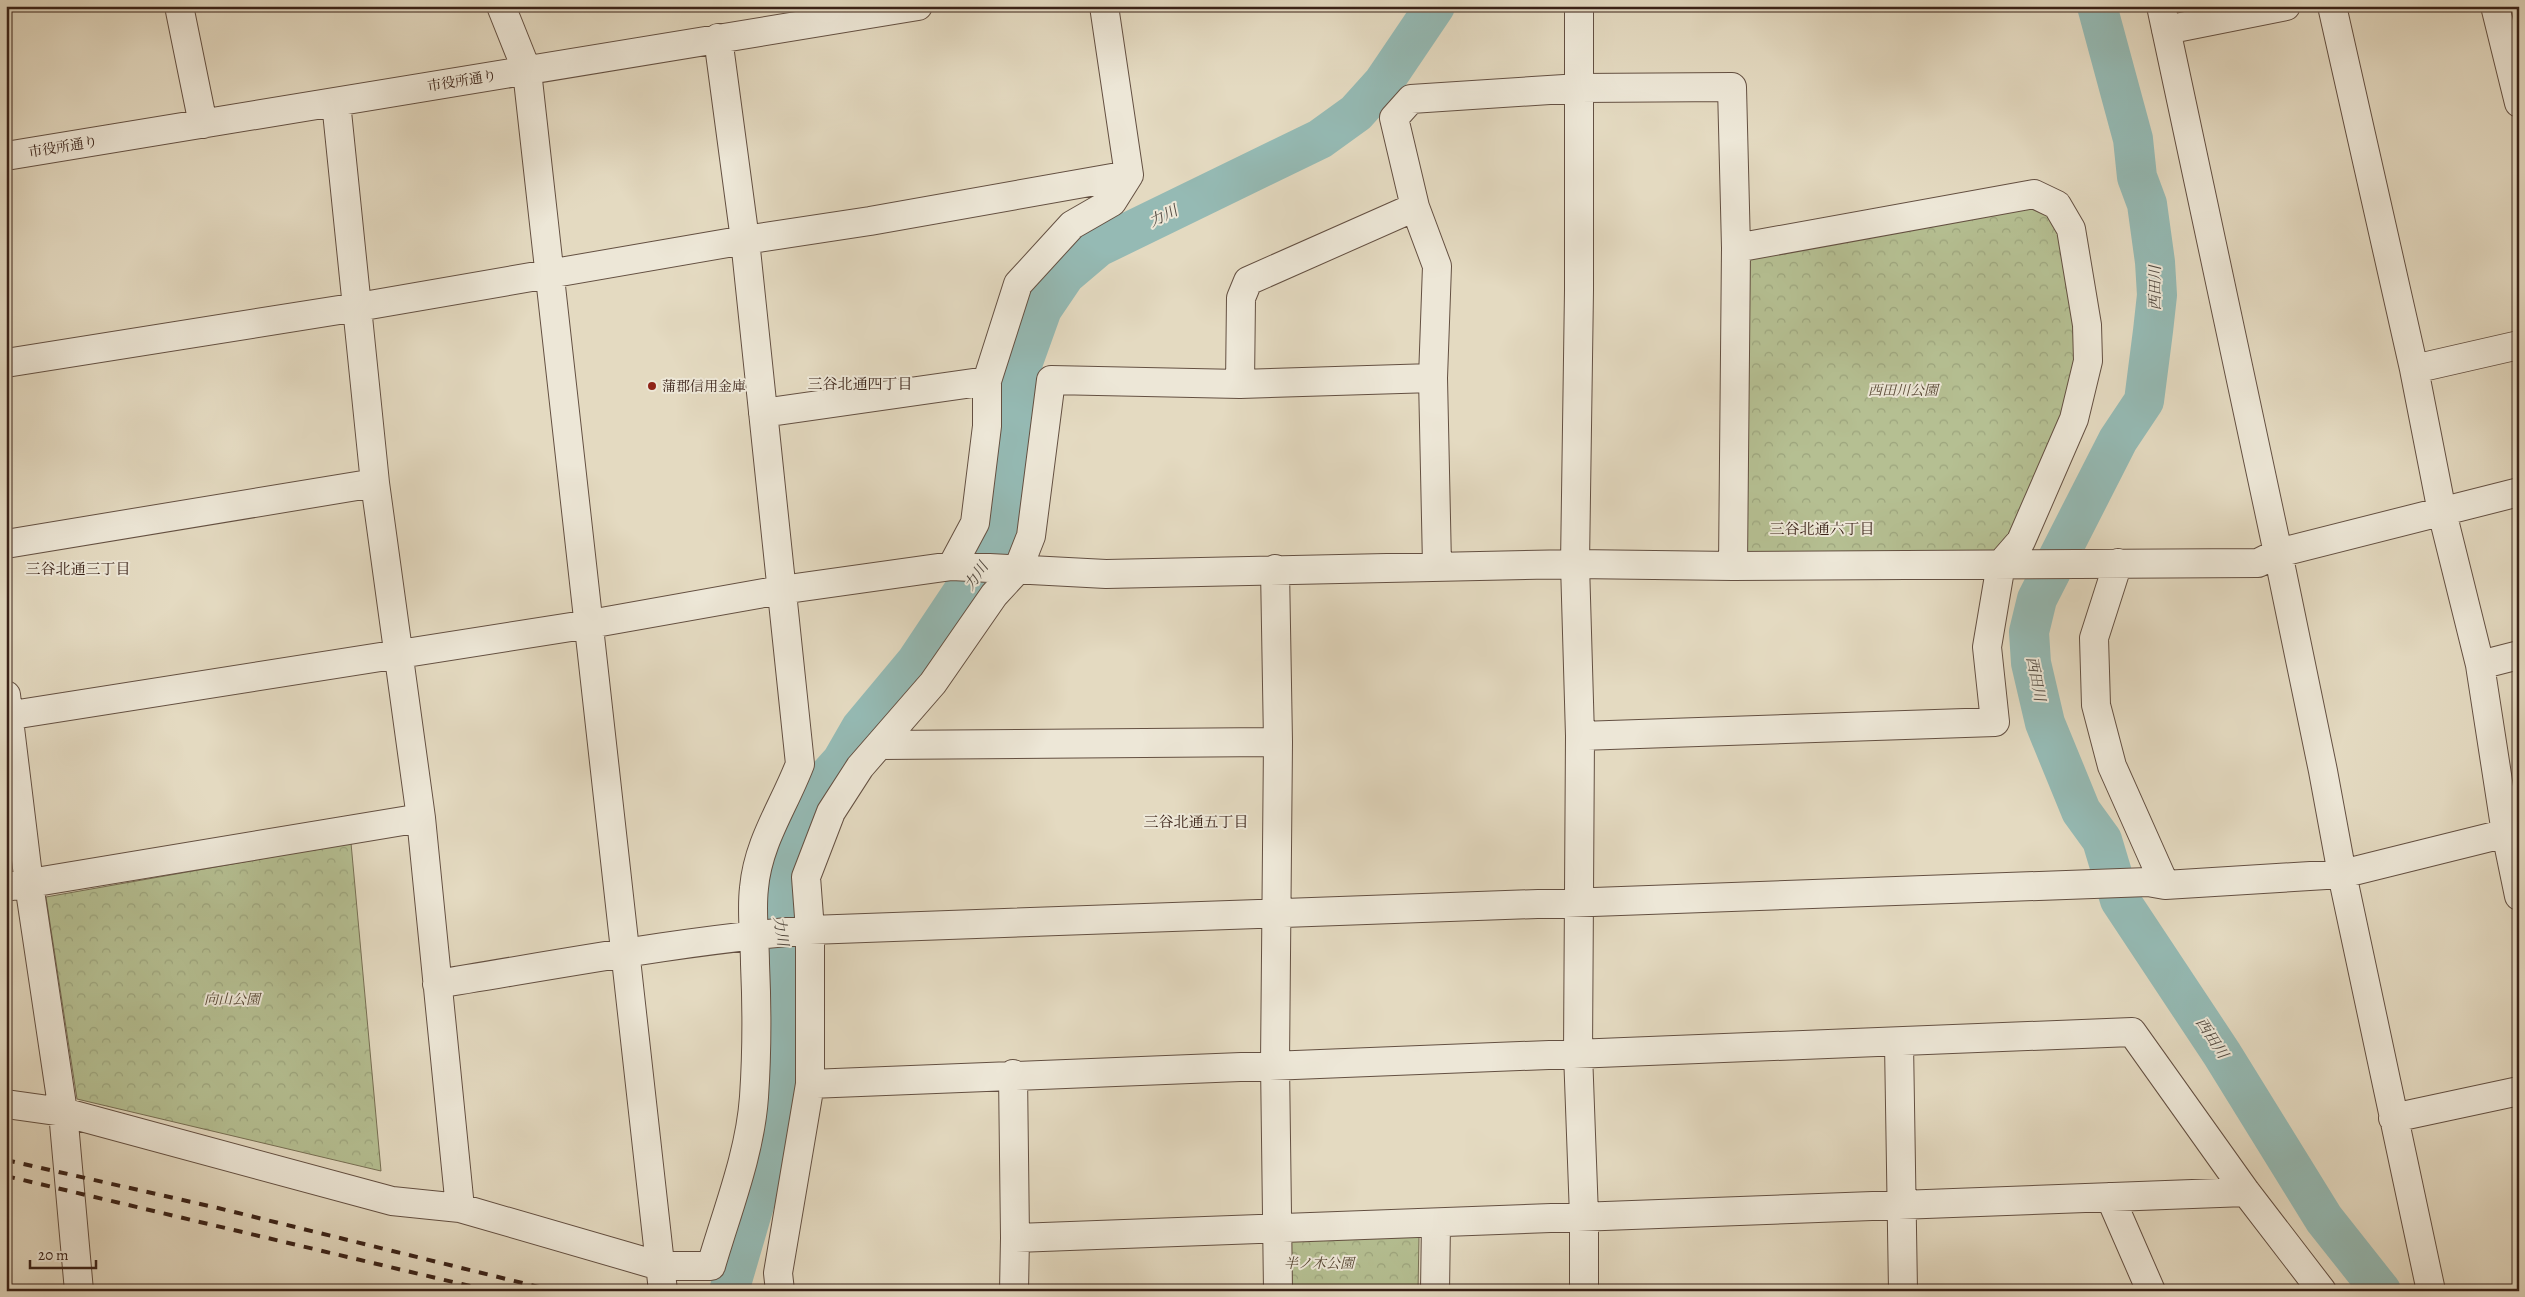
<svg xmlns="http://www.w3.org/2000/svg" width="2525" height="1297" viewBox="0 0 2525 1297" font-family="Alegreya,'Noto Serif JP',serif">
<style>
.park{fill:url(#park-crowns);stroke:#787055}
.lines{fill:none;stroke-linecap:round;stroke-linejoin:round}
.river{stroke:#95bab4;stroke-width:40}
.minor-casing{stroke:#645042;stroke-width:30}
.minor{stroke:#ede7d7;stroke-width:28}
.rail{stroke:#3a2218;stroke-width:4;stroke-dasharray:9 9;stroke-linecap:butt}
.poi-dot{fill:#8f2418;stroke:#ede7d7;stroke-width:2}
.labels{text-anchor:middle;dominant-baseline:central;stroke-width:4;stroke-linejoin:round;paint-order:stroke}
.street-label{font-size:14px;fill:#3a2218;stroke:#ede7d7}
.poi-label{font-size:14px;fill:#3a2218;stroke:#ede7d7;text-anchor:start}
.park-label{font-size:14px;font-style:italic;fill:#594936;stroke:#ede7d7}
.water-label{font-size:15px;font-style:italic;fill:#51483f;stroke:#ede7d7}
.neighbourhood-label{font-size:15px;fill:#3a2218;stroke:#ede7d7}
</style>
<defs>
<pattern id="park-crowns" width="20" height="18" patternUnits="userSpaceOnUse" patternTransform="scale(1.25)"><rect width="20" height="18" fill="#b5bf92"/><path d="M2 6a3 3 0 1 1 6 0M12 15a3 3 0 1 1 6 0" fill="none" stroke="#9ca47d"/></pattern>
</defs>
<rect width="100%" height="100%" fill="#e4dac1"/>
<filter id="stains"><feTurbulence type="fractalNoise" baseFrequency=".004" numOctaves="4"/><feColorMatrix values="0 0 0 0 .2 0 0 0 0 .09 0 0 0 0 .02 0 0 0 .5 -.17"/></filter>
<radialGradient id="worn" r=".72"><stop offset=".6" stop-color="#630" stop-opacity="0"/><stop offset="1" stop-color="#630" stop-opacity=".3"/></radialGradient>
<path class="park" d="M 2057,205 L 2088,361 L 2001,564 L 1733,566 L 1736,248 Z
M 351,843 L 381,1171 L 77,1099 L 46,897 Z
M 1282,1234 L 1419,1237 L 1418,1291 L 1285,1291 Z"/>
<g class="lines">
<path class="river" d="M 2097,6 L 2133,139 L 2137,177 L 2147,204 L 2155,262 L 2157,295 L 2153,331 L 2144,401 L 2118,440 L 2037,599 L 2029,632 L 2031,663 L 2045,723 L 2081,811 L 2102,840 L 2120,900 L 2222,1054 L 2324,1219 L 2381,1291
M 729,1291 L 777,1126 L 786,1044 L 786,963 L 774,884 L 801,807 L 842,761 L 861,728 L 916,662 L 962,593 L 997,546 L 1007,511 L 1023,362 L 1042,309 L 1065,275 L 1098,247 L 1320,139 L 1356,113 L 1383,83 L 1435,6"/>
<defs>
<path id="minor" d="M 179,6 L 203,124
M 501,6 L 527,71 L 663,1291
M 1579,6 L 1579,290 L 1575,564 L 1580,736 L 1578,1053 L 1584,1216 L 1584,1291
M 2161,6 L 2278,553 L 2323,771 L 2342,874 L 2431,1291
M 2332,6 L 2414,369 L 2442,512 L 2480,665 L 2506,833 L 2519,896
M 2495,6 L 2519,103
M 2166,30 L 2286,6
M 336,102 L 375,483 L 421,818 L 460,1208
M 6,156 L 918,6
M 6,363 L 358,307 L 745,240 L 870,221 L 1129,175
M 2414,369 L 2519,345
M 1433,378 L 1437,266 L 1415,207 L 1394,118 L 1411,99 L 1580,88 L 1732,87 L 1736,248 L 1733,566
M 1240,384 L 1241,298 L 1248,281 L 1415,207
M 763,413 L 987,381
M 6,544 L 375,483
M 2118,563 L 2094,638 L 2096,705 L 2112,766 L 2165,885
M 952,566 L 975,523 L 987,426 L 987,381 L 1018,284 L 1072,225 L 1112,202 L 1129,175 L 1104,6
M 1275,569 L 1278,742 L 1275,1063 L 1278,1291
M 2480,665 L 2519,655
M 6,695 L 29,884 L 63,1112 L 79,1291
M 6,716 L 590,624 L 781,590 L 952,566 L 1106,574 L 1575,564 L 1733,566 L 2258,563 L 2278,553 L 2519,492
M 1580,736 L 1995,722 L 1987,647 L 2001,564 L 2021,541 L 2074,419 L 2088,361 L 2087,325 L 2071,229 L 2057,205 L 2034,194 L 1736,248
M 880,745 L 1278,742
M 6,887 L 421,818
M 437,984 C 560,964 685,940 810,930 L 2148,882 L 2165,885 L 2342,874 L 2519,830
M 1899,1043 L 1903,1291
M 1013,1074 L 1015,1238
M 810,1084 C 1251,1064 1692,1053 2132,1032 L 2246,1192 L 2322,1291
M 6,1104 L 63,1112 L 392,1201 L 460,1208 L 660,1266 L 711,1266 C 727,1211 750,1154 754,1097 C 757,1053 757,1008 755,964 C 755,939 751,913 754,888 C 758,842 784,806 800,764 L 745,240 L 718,38
M 2393,1118 L 2519,1091
M 2110,1197 L 2151,1291
M 780,1291 L 778,1273 L 810,1084 L 810,930 L 806,877 L 831,812 L 860,767 L 933,683 L 994,595 L 1018,569 L 1031,536 L 1051,380 L 1240,384 L 1433,378 L 1437,565
M 1014,1291 L 1015,1238 L 2246,1192
M 1435,1291 L 1436,1223"/>
</defs>
<use href="#minor" class="minor-casing"/>
<use href="#minor" class="minor"/>
<path class="rail" d="M 6,1160 L 218,1208 L 555,1291
M 6,1176 L 491,1291"/>
</g>
<circle class="poi-dot" cx="652" cy="386" r="5"/>
<g class="labels">
<g class="street-label">
<text transform="translate(462 81) rotate(-9)">市役所通り</text>
<text transform="translate(63 147) rotate(-9)">市役所通り</text>
</g>
<g class="poi-label">
<text x="662" y="386">蒲郡信用金庫</text>
</g>
<g class="park-label">
<text x="1903" y="390">西田川公園</text>
<text x="232" y="999">向山公園</text>
<text x="1319" y="1263">半ノ木公園</text>
</g>
<g class="water-label">
<text transform="translate(1163 216) rotate(-26)">力川</text>
<text transform="translate(2155 288) rotate(-90)">西田川</text>
<text transform="translate(976 576) rotate(-55)">力川</text>
<text transform="translate(2036 679) rotate(79)">西田川</text>
<text transform="translate(781 931) rotate(81)">力川</text>
<text transform="translate(2212 1038) rotate(57)">西田川</text>
</g>
<g class="neighbourhood-label">
<text x="860" y="384">三谷北通四丁目</text>
<text x="1822" y="529">三谷北通六丁目</text>
<text x="78" y="569">三谷北通三丁目</text>
<text x="1196" y="822">三谷北通五丁目</text>
</g>
</g>
<rect width="2525" height="1297" fill="none" stroke="#e4dac1" stroke-width="25"/>
<rect x="8" y="8" width="2510" height="1282" fill="none" stroke="#3a2218" stroke-width="2.5"/>
<rect x="12" y="12" width="2500" height="1272" fill="none" stroke="#3a2218"/>
<path d="M30 1260v8h66v-8" fill="none" stroke="#3a2218" stroke-width="2.5"/>
<text x="38" y="1260" font-size="15" fill="#3a2218" stroke="#ede7d7" stroke-width="4" paint-order="stroke">20 m</text>
<rect width="100%" height="100%" filter="url(#stains)"/>
<rect width="100%" height="100%" fill="url(#worn)"/>
</svg>
